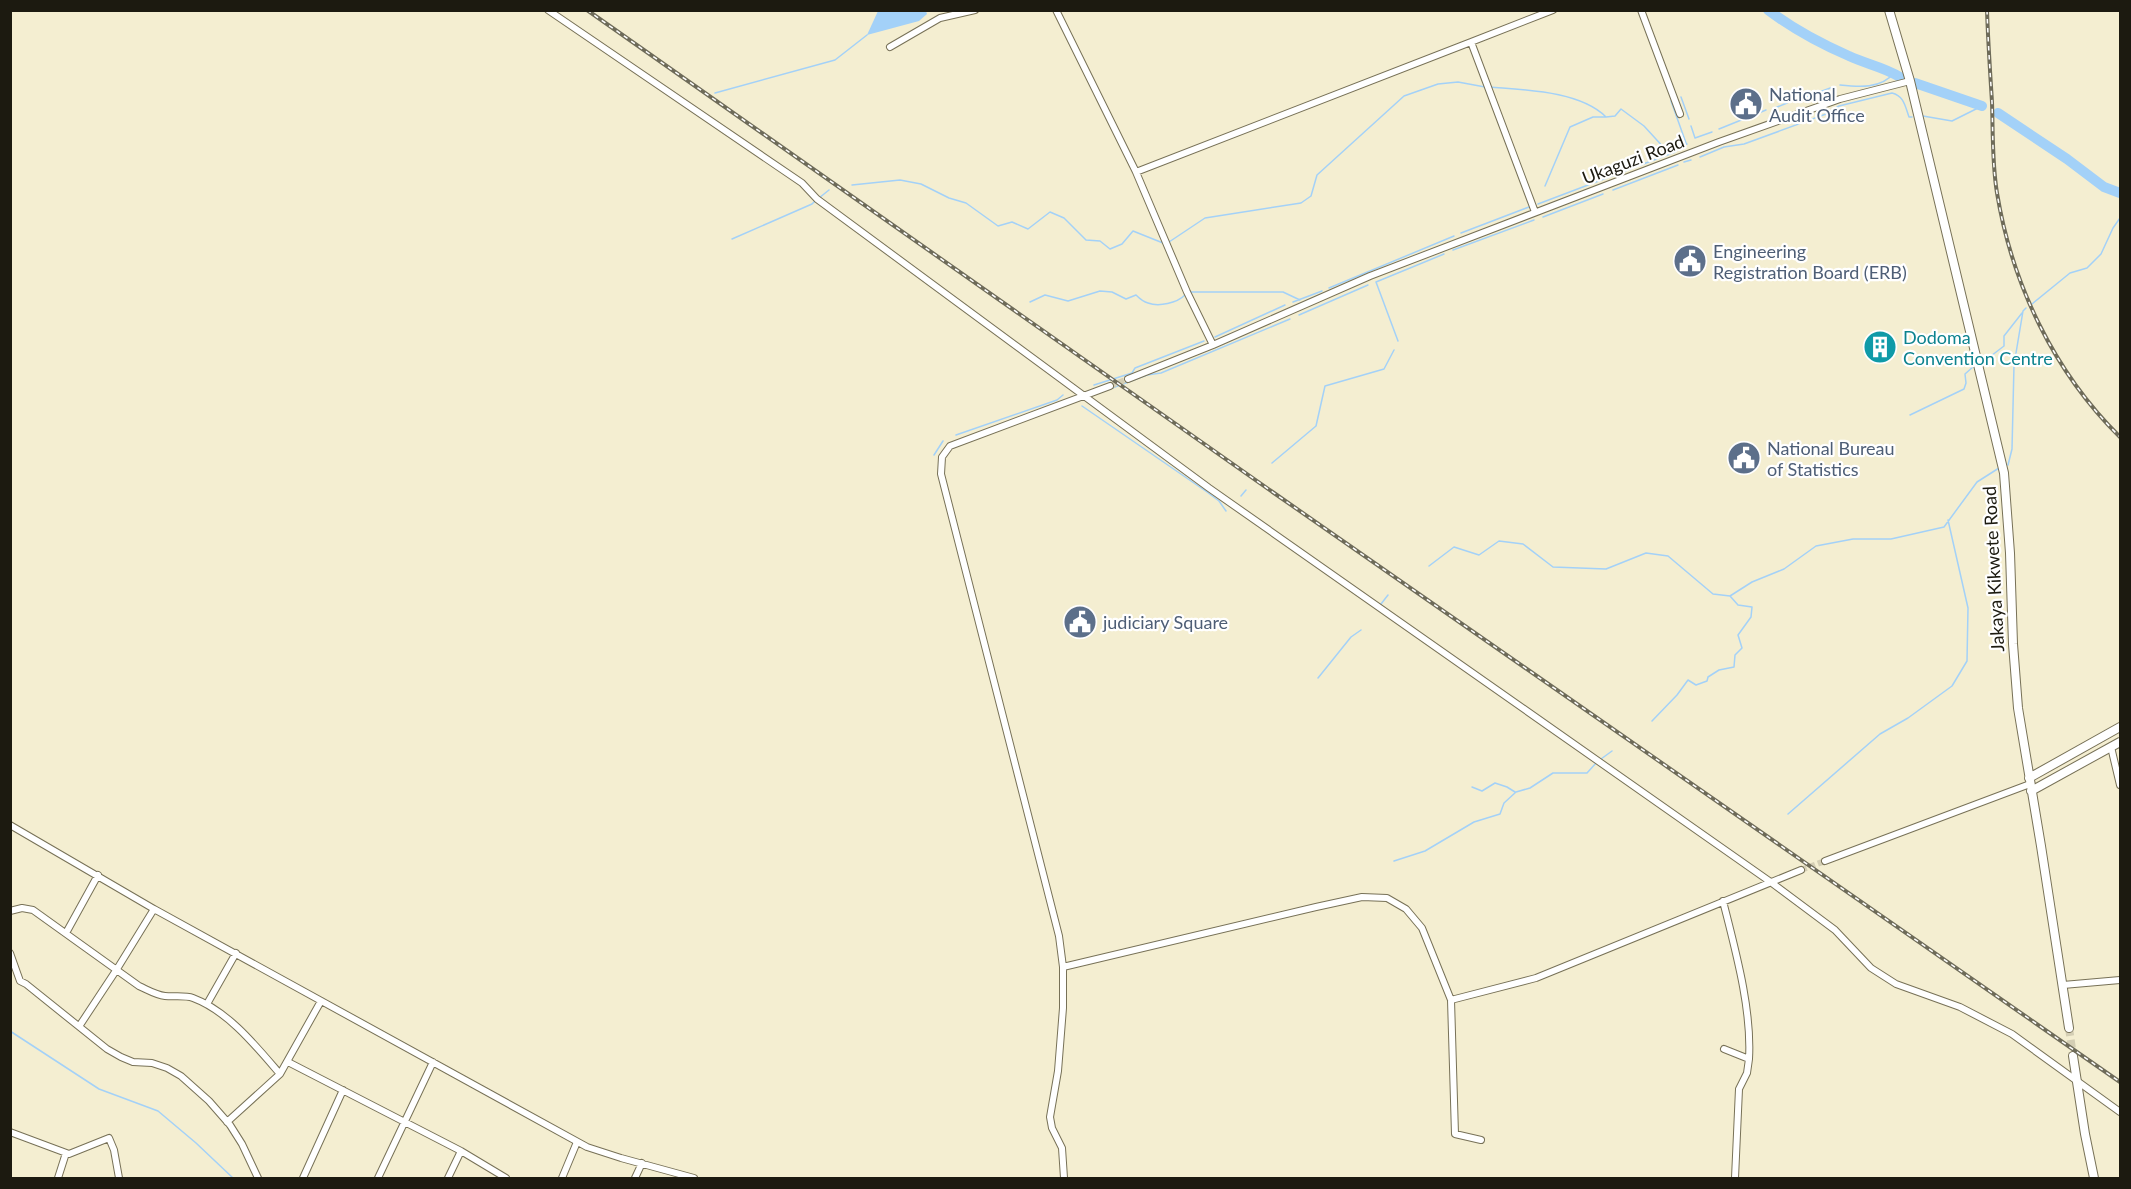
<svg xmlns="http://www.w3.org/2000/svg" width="2131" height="1189" viewBox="0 0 2131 1189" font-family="Lato,sans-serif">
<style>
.water{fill:#a3d1f8}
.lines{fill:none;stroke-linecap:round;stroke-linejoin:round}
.stream{stroke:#a3d1f8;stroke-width:1.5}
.river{stroke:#a3d1f8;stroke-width:10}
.minor-tunnel{stroke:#d4ceb4;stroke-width:6;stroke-dasharray:6 3;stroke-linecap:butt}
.secondary-tunnel{stroke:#d4ceb4;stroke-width:8;stroke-dasharray:8 4;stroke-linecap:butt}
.minor-casing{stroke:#777157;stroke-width:8}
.secondary-casing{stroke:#777157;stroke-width:10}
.minor{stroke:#fff;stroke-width:6}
.secondary{stroke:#fff;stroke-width:8}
.rail-casing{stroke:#6e6b59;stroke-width:4}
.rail{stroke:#fff;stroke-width:1.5;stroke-dasharray:4.5;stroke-linecap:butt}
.labels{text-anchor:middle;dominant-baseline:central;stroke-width:4.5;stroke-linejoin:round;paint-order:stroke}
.service-label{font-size:18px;fill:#4e5e75;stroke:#fff;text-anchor:start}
.street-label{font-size:18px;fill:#1c1a10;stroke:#fff}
.culture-label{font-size:18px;fill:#0d838f;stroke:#fff;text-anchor:start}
</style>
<rect width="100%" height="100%" fill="#f4eed1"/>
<path class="water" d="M 878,11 L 926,11 L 927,14 L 919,21 L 867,35 Z"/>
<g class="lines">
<path class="stream" d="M 1840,85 C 1859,87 1881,89 1894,73
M 1490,87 C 1525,90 1580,91 1606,117 L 1615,116 L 1621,109 L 1644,126 L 1666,150 L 1687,144
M 715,93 L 835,60 L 867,35
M 1681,97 L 1689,119
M 1671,101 L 1686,143
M 1795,101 L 1833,87
M 1775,108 L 1787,103
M 1923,116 L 1952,121 L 1982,106
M 1691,126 L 1695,138 L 1712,132
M 1719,129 L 1766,110
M 1700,157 L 1724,147 L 1744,144 L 1826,114 L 1839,106 L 1892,93 C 1904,96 1905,106 1909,117 L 1912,117
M 1684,162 L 1691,160
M 852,185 L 900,180 L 921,184 L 949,198 L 966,203 L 998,226 L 1012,222 L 1028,229 L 1050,212 L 1064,218 L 1086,240 L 1100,241 L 1110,249 L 1122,244 L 1133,231 L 1163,243
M 1545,186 L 1570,127 L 1593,117 L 1606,117
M 1613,190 L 1678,165
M 819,198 L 829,190
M 1538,204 L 1675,152 L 1683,146
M 1543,217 L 1603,194
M 1461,233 L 1529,207
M 732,239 L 812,204 L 815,201
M 1169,242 L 1205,218 L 1301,203 L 1311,196 L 1317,175 L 1404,96 L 1438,84 L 1458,82 L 1485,87
M 1453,250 L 1534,220
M 1329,288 L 1454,236
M 1188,292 L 1283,292 L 1300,300
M 1030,302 L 1045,295 L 1068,301 L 1100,291 L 1112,292 L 1126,299 L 1136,295 C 1139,298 1144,302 1148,303 C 1159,307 1177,303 1185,295
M 1293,302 L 1322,291
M 2032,304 L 2070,273 L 2087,268 L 2101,254 L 2113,228 L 2120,218
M 1299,315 L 1368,285
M 1215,337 L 1285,305
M 1398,341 L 1376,282 L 1444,254
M 1983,362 L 2004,346 L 2004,336 L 2022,313
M 1094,385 L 1132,373 L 1135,368 L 1204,341
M 1099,393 L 1147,375 L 1161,373 L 1290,319
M 1082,406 L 1207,492 L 1219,501 L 1226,511
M 1910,415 L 1964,389 L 1966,383 L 1965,374 L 1974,366
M 956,435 L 1057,400 L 1063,395
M 934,455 L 943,441
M 1272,463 L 1316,426 L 1325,386 L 1384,369 L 1394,350
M 2008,465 L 2012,449 L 2014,365 L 2023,311 L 2026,308
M 1241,496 L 1246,490
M 1429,566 L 1454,547 L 1479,555 L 1499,541 L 1523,544 L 1553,567 L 1606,569 L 1646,553 L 1668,556 L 1713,594 L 1730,596 L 1752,582 L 1784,569 L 1816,546 L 1853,539 L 1891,539 L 1944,527 L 1977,482 L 1999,468
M 1381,604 L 1388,595
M 1318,678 L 1351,637 L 1361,630
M 1652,721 L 1677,695 L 1688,680 L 1696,685 L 1707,681 L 1708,677 L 1719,670 L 1734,667 L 1735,655 L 1742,648 L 1738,635 L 1751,617 L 1752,607 L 1738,605 L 1730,596
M 1601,759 L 1612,751
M 1472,787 L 1482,791 L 1495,783 L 1507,787 L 1515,792
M 1788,814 L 1880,734 L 1908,718 L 1952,686 L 1967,661 L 1968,608 L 1948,520
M 1394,861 L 1425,851 L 1474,822 L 1500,814 L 1504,803 L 1516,792 L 1530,788 L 1553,773 L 1587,773 L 1597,762
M 10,1031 L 99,1089 L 158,1111 L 196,1143 L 233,1178"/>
<path class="river" d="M 1768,10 C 1792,28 1821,44 1849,56 C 1866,64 1884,67 1900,77
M 1915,83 L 1982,106
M 1998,113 L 2067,159 L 2104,187 L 2120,193"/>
<path class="minor-tunnel" d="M 1110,386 L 1128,379
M 1801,870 L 1825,861"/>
<path class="secondary-tunnel" d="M 2069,1028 L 2073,1056"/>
<defs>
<path id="minor" d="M 548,10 L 802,183 L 817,199 L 1209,488 L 1772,883 L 1835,930 L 1871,968 L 1896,984 L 1960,1007 L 2012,1034 L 2120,1112
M 1056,10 L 1136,172 L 1187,292 L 1213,345
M 1641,10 L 1680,114
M 1471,42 L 1553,10
M 890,47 L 940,18 L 975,10
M 1136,172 L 1471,42 L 1535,212
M 1128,379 L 1213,345 L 1370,276 L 1719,142 L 1840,99 L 1910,81
M 2111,747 L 2120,785
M 10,825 L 154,909 L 587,1147 L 621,1158 L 694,1178
M 1825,861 L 2030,784
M 1723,901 C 1735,949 1752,1009 1749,1059 L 1724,1049
M 10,911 L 22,908 L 33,910 L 139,986 C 148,990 156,995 165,996 C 174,997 185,995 193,998 C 228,1011 256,1046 280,1074
M 66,933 L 98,875
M 10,953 L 20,981 L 26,984 L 107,1049 L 121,1057 L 133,1062 L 152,1063 L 167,1068 L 181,1076 L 209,1101 L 230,1125 L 242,1144 L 258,1178
M 1063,967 L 1316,907 L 1362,897 L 1387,898 L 1406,909 L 1422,928 L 1451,1000
M 2063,985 L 2120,980
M 207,1004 L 236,953
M 80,1025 L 117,969 L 154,909
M 288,1062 L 461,1151 L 506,1178
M 227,1122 L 280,1074 L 321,1001
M 10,1132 L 69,1154 L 109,1138 L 114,1150 L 119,1178
M 1481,1140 L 1455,1134 L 1451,1000 L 1536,978 L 1801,870
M 58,1178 L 66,1153
M 303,1178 L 343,1090
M 378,1178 L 433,1062
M 448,1178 L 461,1151
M 562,1178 L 577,1142
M 635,1178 L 642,1163
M 1064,1178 L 1062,1148 L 1052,1128 L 1050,1117 L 1058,1071 L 1063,1008 L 1063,967 L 1059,936 L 941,474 L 942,457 L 950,446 L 1110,386
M 1735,1178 L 1739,1089 L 1747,1073 L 1749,1059"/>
<path id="secondary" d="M 1889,10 L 1910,81 L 2004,473 L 2010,553 L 2013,644 L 2018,708 L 2041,846 L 2069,1028
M 2029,778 L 2120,727
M 2031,791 L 2120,742
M 2073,1056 L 2085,1134 L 2094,1178"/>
</defs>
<use href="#minor" class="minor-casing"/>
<use href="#secondary" class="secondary-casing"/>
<use href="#minor" class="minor"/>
<use href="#secondary" class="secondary"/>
<defs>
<path id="rail" d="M 587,10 L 1274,493 L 2120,1082
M 1987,10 C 1988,41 1990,71 1992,102 C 1993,132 1992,163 1997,193 C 2012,284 2054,372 2120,437"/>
</defs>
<use href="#rail" class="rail-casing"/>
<use href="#rail" class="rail"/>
</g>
<defs>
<symbol id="civic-disc" viewBox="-11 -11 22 22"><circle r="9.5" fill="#5c6f8a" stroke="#fff"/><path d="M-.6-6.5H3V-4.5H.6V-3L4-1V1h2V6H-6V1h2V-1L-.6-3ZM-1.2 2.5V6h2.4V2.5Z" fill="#fff"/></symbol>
<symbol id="building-disc" viewBox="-11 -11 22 22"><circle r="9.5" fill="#0f9aa8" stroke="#fff"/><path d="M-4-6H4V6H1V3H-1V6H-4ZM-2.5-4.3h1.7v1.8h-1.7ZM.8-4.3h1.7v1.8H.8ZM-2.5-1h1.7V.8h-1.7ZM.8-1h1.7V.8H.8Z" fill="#fff"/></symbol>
</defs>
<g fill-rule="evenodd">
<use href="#civic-disc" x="1727" y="85" width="38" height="38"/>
<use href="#civic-disc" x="1671" y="242" width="38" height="38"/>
<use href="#building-disc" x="1861" y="328" width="38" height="38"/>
<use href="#civic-disc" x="1725" y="439" width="38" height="38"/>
<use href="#civic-disc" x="1061" y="603" width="38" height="38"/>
</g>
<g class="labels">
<g class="service-label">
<text x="1769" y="94">National<tspan x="1769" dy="21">Audit Office</tspan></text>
<text x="1713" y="251">Engineering<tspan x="1713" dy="21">Registration Board (ERB)</tspan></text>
<text x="1767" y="448">National Bureau<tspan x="1767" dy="21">of Statistics</tspan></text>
<text x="1103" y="622">judiciary Square</text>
</g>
<g class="street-label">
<text transform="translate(1633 159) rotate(-21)">Ukaguzi Road</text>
<text transform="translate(1993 569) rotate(-93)">Jakaya Kikwete Road</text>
</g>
<g class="culture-label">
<text x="1903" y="337">Dodoma<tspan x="1903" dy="21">Convention Centre</tspan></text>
</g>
</g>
<rect width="2131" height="1189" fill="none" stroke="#1c1a10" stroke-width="24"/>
</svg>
